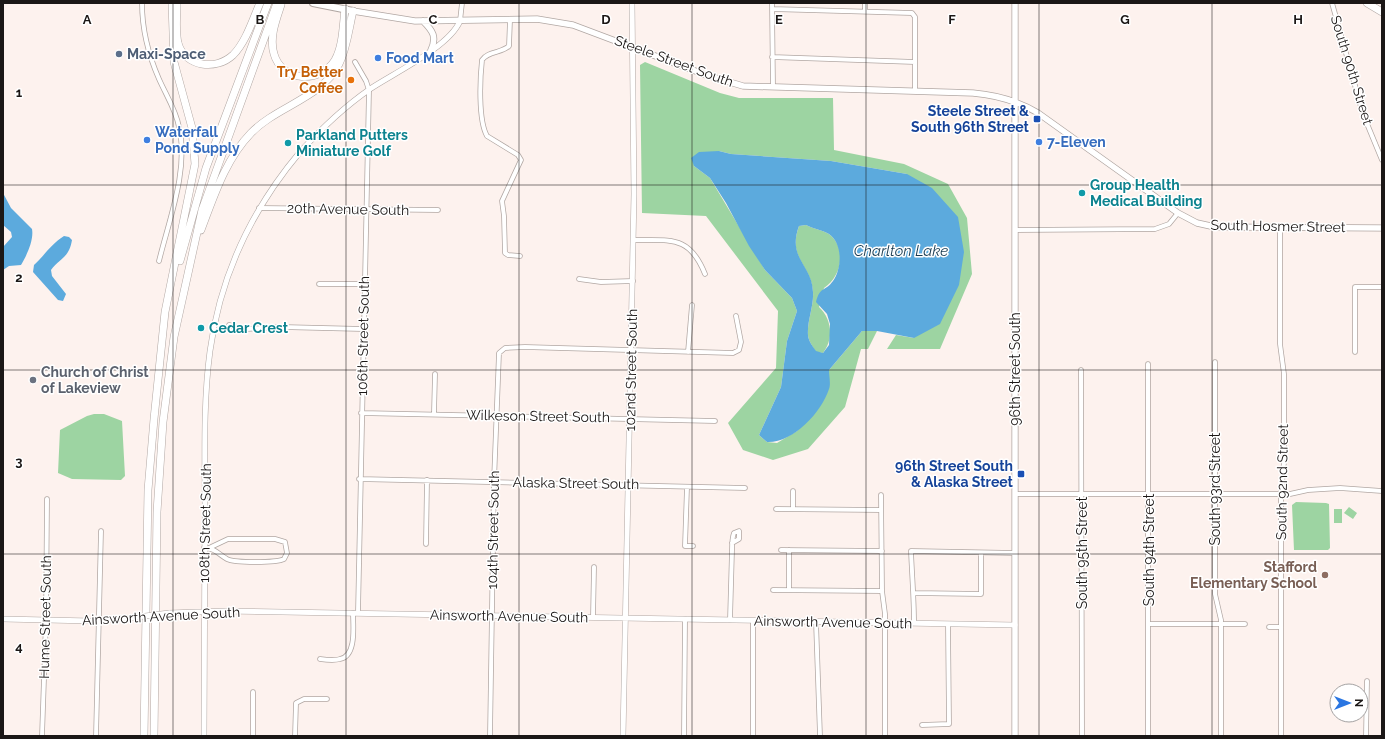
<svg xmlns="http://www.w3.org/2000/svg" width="1385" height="739" viewBox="0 0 1385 739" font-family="Raleway,sans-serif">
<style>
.green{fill:#9dd4a2}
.water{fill:#5caadd;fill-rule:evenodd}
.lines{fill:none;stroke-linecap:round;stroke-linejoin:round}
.minor-casing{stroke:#b1a7a3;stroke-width:5.5}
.tertiary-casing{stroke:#b1a7a3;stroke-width:6}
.secondary-casing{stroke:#b1a7a3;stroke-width:7}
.primary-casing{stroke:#b1a7a3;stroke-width:8}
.motorway-casing{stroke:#b1a7a3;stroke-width:8}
.minor{stroke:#fff;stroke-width:4}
.tertiary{stroke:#fff;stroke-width:5}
.secondary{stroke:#fff;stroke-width:5.5}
.primary{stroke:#fff;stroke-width:6}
.motorway{stroke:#fff;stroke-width:7}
.tertiary-bridge-casing{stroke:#b1a7a3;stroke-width:6;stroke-linecap:butt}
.tertiary-bridge{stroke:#fff;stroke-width:5}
.grid{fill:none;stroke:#1b1716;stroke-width:1;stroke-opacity:0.55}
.service-dot{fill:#5c6f8a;stroke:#fff;stroke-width:1.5}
.shop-dot{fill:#3f7fe0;stroke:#fff;stroke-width:1.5}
.food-dot{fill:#e8710a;stroke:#fff;stroke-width:1.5}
.transit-dot{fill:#1a4fb4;stroke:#fff;stroke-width:1.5}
.culture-dot{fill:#0f9aa8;stroke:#fff;stroke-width:1.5}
.worship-dot{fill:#6b7280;stroke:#fff;stroke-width:1.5}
.education-dot{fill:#8d6e63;stroke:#fff;stroke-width:1.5}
.labels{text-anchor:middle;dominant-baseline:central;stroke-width:3;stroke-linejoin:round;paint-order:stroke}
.service-label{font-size:14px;font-weight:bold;fill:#4e5e75;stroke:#fff;text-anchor:start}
.shop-label{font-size:14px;font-weight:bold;fill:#366cbe;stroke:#fff;text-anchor:start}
.street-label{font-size:14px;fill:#1b1716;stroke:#fff}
.food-label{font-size:14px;font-weight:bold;fill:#c56008;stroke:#fff;text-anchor:end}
.transit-label{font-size:14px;font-weight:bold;fill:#164399;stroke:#fff;text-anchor:end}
.culture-label{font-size:14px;font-weight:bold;fill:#0d838f;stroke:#fff;text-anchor:start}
.worship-label{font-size:14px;font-weight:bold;fill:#5b616d;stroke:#fff;text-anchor:start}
.education-label{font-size:14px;font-weight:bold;fill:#785e54;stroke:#fff;text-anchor:end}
.water-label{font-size:15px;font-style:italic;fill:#193b51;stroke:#fff}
.grid-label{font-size:13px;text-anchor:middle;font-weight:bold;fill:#1b1716;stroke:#fff;stroke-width:3;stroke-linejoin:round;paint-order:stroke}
</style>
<rect width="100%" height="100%" fill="#fdf2ee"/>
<path class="green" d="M 645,62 L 720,93 L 739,98 L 833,98 L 834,150 L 904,164 L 948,184 L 967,218 L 972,274 L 940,349 L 887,349 L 896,335 L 914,338 L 907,174 L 831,161 L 731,154 L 719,151 L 694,166 L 710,178 L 765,270 L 792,298 L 797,311 L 787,341 L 781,387 L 759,435 L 767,442 L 777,443 L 797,431 L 829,388 L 829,370 L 862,331 L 877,331 L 868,349 L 861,349 L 845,407 L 808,449 L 773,460 L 743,450 L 728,423 L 776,368 L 778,311 L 706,216 L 642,213 L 640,65 Z
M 806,225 C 813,229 823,230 829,234 C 848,249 841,277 824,288 L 819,307 C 832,319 834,339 823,353 L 816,352 C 813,347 808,340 808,335 C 807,321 814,306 813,292 C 811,264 787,259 799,226 Z
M 94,414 L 104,414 L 122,421 L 125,476 L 121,480 L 72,479 L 58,473 L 60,430 L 87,416 Z
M 1296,502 L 1326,503 L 1329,504 L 1330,548 L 1328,550 L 1294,550 L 1292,505 Z
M 1349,507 L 1357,513 L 1353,519 L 1344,513 Z
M 1334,509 L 1342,509 L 1342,523 L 1334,523 Z"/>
<path class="water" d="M 719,151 L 731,154 L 831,161 L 907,174 L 932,188 L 958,217 L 964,252 L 959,285 L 940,324 L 914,338 L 877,331 L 862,331 L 829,370 C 829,376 831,384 829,389 C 821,413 793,443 767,442 L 759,435 L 781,387 L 787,341 L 797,311 L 792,298 L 765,270 L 749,246 L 726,203 L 710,178 L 694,166 L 691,158 L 699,152 ZM 806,225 C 813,229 823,230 829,234 C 843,244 842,268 833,281 C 825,292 820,286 816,302 L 827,314 L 830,324 L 829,345 L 823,353 L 816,351 C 813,347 808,340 808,335 C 807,321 814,306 813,292 C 812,264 787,259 799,226 Z
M 3,193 L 11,208 L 32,229 C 34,240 27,255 21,265 L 9,266 L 3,270 L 3,247 L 12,237 L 11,232 L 3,225 Z
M 64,236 L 69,237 L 72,240 C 69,258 60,258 51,270 L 52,276 L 66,294 L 63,301 L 58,300 L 33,272 L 34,265 C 45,255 51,244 64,236 Z"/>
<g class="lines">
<defs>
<path id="minor" d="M 142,3 C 142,31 148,54 159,79 C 166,95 176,110 179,127 C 189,169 169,220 159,261
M 772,3 L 773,87
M 1332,3 L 1363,114 L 1382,160
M 772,9 L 912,13 L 915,17 L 915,91
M 865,11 L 865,3
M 510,20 L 509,46 C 502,53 488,51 482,60 C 480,78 478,120 487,136 L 518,155 L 521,160 L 502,201 L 504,216 L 505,253 L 508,255 L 520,256
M 460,21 L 462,3
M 772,57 L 915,62
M 355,62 L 366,81 L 369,90 L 358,613
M 259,208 L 438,210
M 1280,228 L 1280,344 L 1284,374 L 1284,462 L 1281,494 L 1281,736
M 1015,230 L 1155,229 L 1169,224 L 1178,213
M 634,240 C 670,241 689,234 705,274
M 579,279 L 601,282 L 633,281
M 319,284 L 364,284
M 229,325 L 246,329 L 282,327 L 363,329
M 688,352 L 692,305
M 1355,352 L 1355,287 L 1382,287
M 1215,362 L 1215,594 L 1221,620 L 1221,736
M 1148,364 L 1148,736
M 1081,370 L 1082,736
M 361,413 L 715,421
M 434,413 L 435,374
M 359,479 L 745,488
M 687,487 L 685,546 L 693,546
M 793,491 L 793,509
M 1015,494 L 1290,494 L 1308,490 L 1340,488 L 1382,491
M 881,495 L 882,591 L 885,614 L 885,736
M 776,509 L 881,510
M 426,544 L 427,480
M 204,548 C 215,548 218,554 227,559 C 235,563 276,563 284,559 L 287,553 L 285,542 L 275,539 L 228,539 L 209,548
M 781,550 L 882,551
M 773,590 L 882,591
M 789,590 L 789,550
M 914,593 L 981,594 L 981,553
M 593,617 L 594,567
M 730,620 L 732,550 C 732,544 732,538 734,533 L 739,531 L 739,539 L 732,543
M 753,621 L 753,736
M 816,622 L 820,736
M 914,623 C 914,599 912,576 911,551 L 1015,553
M 1148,624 L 1245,624
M 1269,627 L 1281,627
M 320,659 C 327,660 334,661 340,659 C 357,656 353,625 353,613
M 922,725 L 949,724 L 948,624
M 42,736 L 46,620 L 47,499
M 96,736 L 101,531
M 253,736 L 253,692
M 295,736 L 296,703 L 304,699 L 327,699
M 490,736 L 494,481 L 499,353 L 505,348 L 525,347 L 733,353 L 739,350 L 741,342 L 736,316
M 684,736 L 685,619
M 1366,736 L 1367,681"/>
<path id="tertiary" d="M 169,613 L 225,611 L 1015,625
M 3,619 L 91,621 L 129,618
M 204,736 C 204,661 204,586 205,511 C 205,458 203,403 210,351 C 220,277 252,209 300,152 C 321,129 344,107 370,89 C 394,73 449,47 460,21
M 623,736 L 634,194 L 632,3"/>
<path id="secondary" d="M 353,11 L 415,21 L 537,19 L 573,25 L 706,75 L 743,86 L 973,93 C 996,95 1018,101 1038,113 L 1178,213 L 1197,223 L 1215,227 L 1382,228
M 423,21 C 433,31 437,37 431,50
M 1015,736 L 1015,3"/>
<path id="primary" d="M 313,3 L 353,11"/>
<path id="motorway" d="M 177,3 C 177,16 175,30 178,43 C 185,67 216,71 233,55 C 246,42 253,19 260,3
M 1367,3 L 1382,12
M 281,5 C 276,20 269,38 274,54 C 282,82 320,84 335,60 C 343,46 343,25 345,9
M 201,230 C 214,196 225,160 251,133 C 277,106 322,98 339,64 C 347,48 349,28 353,11
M 180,261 L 206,168 L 268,3
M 144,736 L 148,490 L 154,419 L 165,312 L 195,164 L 192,128 L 174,62 L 172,3
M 154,736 L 157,512 L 163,422 L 174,337 L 202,210 L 277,3"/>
</defs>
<use href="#minor" class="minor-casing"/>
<use href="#tertiary" class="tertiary-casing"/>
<use href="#secondary" class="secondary-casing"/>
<use href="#primary" class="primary-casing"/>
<use href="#motorway" class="motorway-casing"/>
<use href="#minor" class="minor"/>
<use href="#tertiary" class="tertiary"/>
<use href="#secondary" class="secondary"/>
<use href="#primary" class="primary"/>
<use href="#motorway" class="motorway"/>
<defs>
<path id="tertiary-bridge" d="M 129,618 L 169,613"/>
</defs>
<use href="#tertiary-bridge" class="tertiary-bridge-casing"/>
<use href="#tertiary-bridge" class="tertiary-bridge"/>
</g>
<path class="grid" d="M 173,3 L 173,736M 346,3 L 346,736M 519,3 L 519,736M 692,3 L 692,736M 866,3 L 866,736M 1039,3 L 1039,736M 1212,3 L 1212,736M 3,185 L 1382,185M 3,370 L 1382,370M 3,554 L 1382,554"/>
<circle class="service-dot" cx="119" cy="54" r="4"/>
<g class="shop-dot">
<circle cx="378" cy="58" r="4"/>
<circle cx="147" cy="140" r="4"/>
<circle cx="1039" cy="142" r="4"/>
</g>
<circle class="food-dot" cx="351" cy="80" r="4"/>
<g class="transit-dot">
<rect x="1033" y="115" width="8" height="8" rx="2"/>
<rect x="1017" y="470" width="8" height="8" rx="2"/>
</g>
<g class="culture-dot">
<circle cx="288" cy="143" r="4"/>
<circle cx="1082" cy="193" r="4"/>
<circle cx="201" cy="328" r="4"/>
</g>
<circle class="worship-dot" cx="33" cy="380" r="4"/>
<circle class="education-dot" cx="1325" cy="575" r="4"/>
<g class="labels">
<g class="service-label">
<text x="127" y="54">Maxi-Space</text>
</g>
<g class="shop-label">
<text x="386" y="58">Food Mart</text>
<text x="155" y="132">Waterfall<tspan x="155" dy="16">Pond Supply</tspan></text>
<text x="1047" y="142">7-Eleven</text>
</g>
<g class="street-label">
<text transform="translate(674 61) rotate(20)">Steele Street South</text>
<text transform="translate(1352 70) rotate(73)">South 90th Street</text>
<text transform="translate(348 209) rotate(1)">20th Avenue South</text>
<text transform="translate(1278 226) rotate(1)">South Hosmer Street</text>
<text transform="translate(363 336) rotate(-89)">106th Street South</text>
<text transform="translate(1015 369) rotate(-90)">96th Street South</text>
<text transform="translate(631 370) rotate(-89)">102nd Street South</text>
<text transform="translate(538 416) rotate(1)">Wilkeson Street South</text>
<text transform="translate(1282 482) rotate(-89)">South 92nd Street</text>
<text transform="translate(576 483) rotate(1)">Alaska Street South</text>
<text transform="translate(1215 489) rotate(-90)">South 93rd Street</text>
<text transform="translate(205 523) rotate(-89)">108th Street South</text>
<text transform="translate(493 530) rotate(-89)">104th Street South</text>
<text transform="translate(1149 550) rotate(-90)">South 94th Street</text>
<text transform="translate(1082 553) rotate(-90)">South 95th Street</text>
<text transform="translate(161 616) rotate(-3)">Ainsworth Avenue South</text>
<text transform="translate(509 616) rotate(1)">Ainsworth Avenue South</text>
<text transform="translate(45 617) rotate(-89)">Hume Street South</text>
<text transform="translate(833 622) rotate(1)">Ainsworth Avenue South</text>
</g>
<g class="food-label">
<text x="343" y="72">Try Better<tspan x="343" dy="16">Coffee</tspan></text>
</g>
<g class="transit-label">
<text x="1029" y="111">Steele Street &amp;<tspan x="1029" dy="16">South 96th Street</tspan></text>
<text x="1013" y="466">96th Street South<tspan x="1013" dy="16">&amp; Alaska Street</tspan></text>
</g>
<g class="culture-label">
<text x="296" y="135">Parkland Putters<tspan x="296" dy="16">Miniature Golf</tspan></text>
<text x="1090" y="185">Group Health<tspan x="1090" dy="16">Medical Building</tspan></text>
<text x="209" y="328">Cedar Crest</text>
</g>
<g class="worship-label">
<text x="41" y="372">Church of Christ<tspan x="41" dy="16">of Lakeview</tspan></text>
</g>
<g class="education-label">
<text x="1317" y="567">Stafford<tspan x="1317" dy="16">Elementary School</tspan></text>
</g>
<g class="water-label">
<text x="901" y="251">Charlton Lake</text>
</g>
</g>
<g class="grid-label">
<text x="87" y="24">A</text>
<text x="260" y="24">B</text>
<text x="433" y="24">C</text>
<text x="606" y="24">D</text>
<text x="779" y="24">E</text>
<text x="952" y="24">F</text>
<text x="1125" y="24">G</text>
<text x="1298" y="24">H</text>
<text x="19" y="97">1</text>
<text x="19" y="282">2</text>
<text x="19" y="466">3</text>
<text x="19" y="651">4</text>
</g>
<rect width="1385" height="739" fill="none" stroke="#1b1716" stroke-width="8"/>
<g transform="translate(1349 703) rotate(90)"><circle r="19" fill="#ffffff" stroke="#a4a2a2"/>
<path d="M0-3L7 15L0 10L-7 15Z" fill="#2a76e2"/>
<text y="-6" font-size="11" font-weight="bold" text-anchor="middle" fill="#1b1716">N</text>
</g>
</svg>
